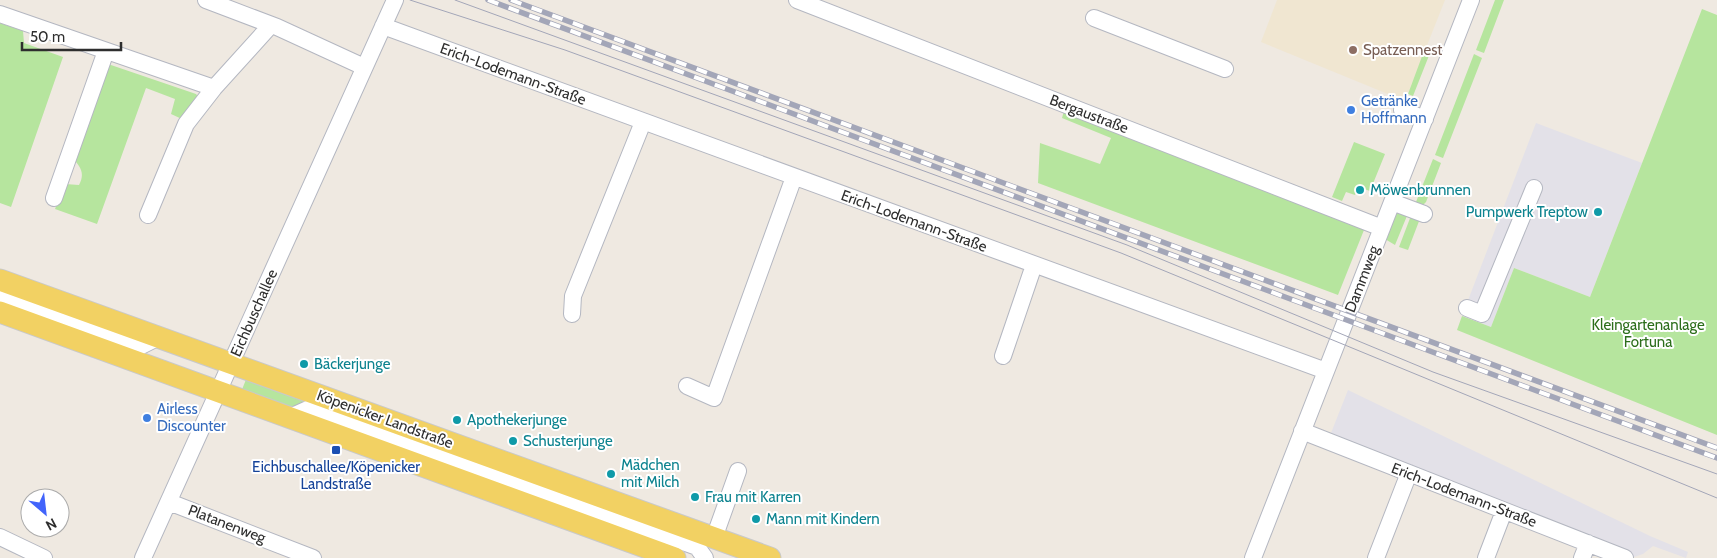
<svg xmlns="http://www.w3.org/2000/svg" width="1717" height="558" viewBox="0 0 1717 558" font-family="Cabin,sans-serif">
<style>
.industrial{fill:#e3e1e8}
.education{fill:#f0e6d1}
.green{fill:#b6e59e}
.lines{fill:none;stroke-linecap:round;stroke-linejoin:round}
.minor-casing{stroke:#b4b7c1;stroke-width:18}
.major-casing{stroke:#c9c9c9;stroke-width:23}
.minor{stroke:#fff;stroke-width:16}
.major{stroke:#f2d163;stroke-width:21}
.tram{stroke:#a3a6b8;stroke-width:1}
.rail-casing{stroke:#a3a6b8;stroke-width:5.5}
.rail{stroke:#fff;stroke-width:4;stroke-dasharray:11;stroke-linecap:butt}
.education-dot{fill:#8d6e63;stroke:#fff;stroke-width:2}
.shop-dot{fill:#3f7fe0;stroke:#fff;stroke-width:2}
.culture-dot{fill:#0f9aa8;stroke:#fff;stroke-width:2}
.transit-dot{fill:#1a4fb4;stroke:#fff;stroke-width:2}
.labels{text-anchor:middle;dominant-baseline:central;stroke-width:4;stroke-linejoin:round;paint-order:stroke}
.education-label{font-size:15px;fill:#785e54;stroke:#fff;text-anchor:start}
.street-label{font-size:15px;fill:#2e2e2e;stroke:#fff}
.shop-label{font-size:15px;fill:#366cbe;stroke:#fff;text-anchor:start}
.culture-label{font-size:15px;fill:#0d838f;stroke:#fff;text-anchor:start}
.park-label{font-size:15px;fill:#2c6e1b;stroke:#fff}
.transit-label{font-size:15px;fill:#164399;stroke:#fff}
</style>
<rect width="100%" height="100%" fill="#efe9e1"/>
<path class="industrial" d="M 1536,123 L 1642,163 L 1590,297 L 1514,268 L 1491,327 L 1462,316 Z
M 1348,390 L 1650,536 L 1688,552 L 1686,558 L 1653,546 L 1643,554 L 1634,557 L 1331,433 Z"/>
<path class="education" d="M 1277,0 L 1445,0 L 1405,101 L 1261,42 Z"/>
<path class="green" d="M 1495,0 L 1504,0 L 1484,53 L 1476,50 Z
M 1702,9 L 1717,15 L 1717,435 L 1457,330 L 1462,316 L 1491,327 L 1514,268 L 1590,297 Z
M 0,23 L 23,31 L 24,43 L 63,57 L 11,207 L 0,203 Z
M 1424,51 L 1430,53 L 1413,96 L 1408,94 Z
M 1474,54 L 1482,58 L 1443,158 L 1435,155 Z
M 108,64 L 196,94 L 199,98 L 184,120 L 171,114 L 175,99 L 146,88 L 97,224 L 55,209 L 65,184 L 79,185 C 85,173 81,168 73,158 Z
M 1064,111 L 1362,228 L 1364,230 L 1338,295 L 1038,183 L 1040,143 L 1100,164 L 1111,138 L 1062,118 Z
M 1354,142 L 1385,154 L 1370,191 L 1358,187 L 1355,195 L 1346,192 L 1342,201 L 1332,197 Z
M 1433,159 L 1441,163 L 1426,202 L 1422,206 L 1414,207 Z
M 1396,209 L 1409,211 L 1395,245 L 1385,239 Z
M 1412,213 L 1421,216 L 1408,250 L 1399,247 Z
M 247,377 L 314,402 L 295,412 L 241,392 Z"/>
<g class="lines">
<defs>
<path id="minor" d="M 206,0 L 277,27 L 364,67
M 797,0 L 1382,228
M 0,14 L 214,88
M 1094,18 L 1225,69
M 383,26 L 1326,371
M 1402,110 L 1425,119
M 54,198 L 106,51
M 1392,202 L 1424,214
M 148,215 L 186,124 L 214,88 L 271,25
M 0,297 L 139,347 L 159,337
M 1467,308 L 1482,314 L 1534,188
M 572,314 L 573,296 L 643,122
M 1003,356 L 1034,265
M 687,386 L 714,398 L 794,177
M 288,418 L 310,408 L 697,547 L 705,558
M 1302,431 L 1625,558
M 169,502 L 313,558
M 0,537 L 44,558
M 714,538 L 738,471
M 143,558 L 395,0
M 1253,558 L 1471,0
M 1376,558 L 1409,473
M 1486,558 L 1504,511
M 1582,558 L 1588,543"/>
<path id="major" d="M 0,280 L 770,558
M 0,312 L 675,558"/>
</defs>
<use href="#minor" class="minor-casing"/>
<use href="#major" class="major-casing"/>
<use href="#minor" class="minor"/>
<use href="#major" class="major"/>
<path class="tram" d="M 410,0 L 565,50 L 1121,253 L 1717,498
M 455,0 L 1127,245 L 1433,372 L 1717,474"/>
<defs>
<path id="rail" d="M 488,0 L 1717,458
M 511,0 L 1717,448"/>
</defs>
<use href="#rail" class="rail-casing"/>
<use href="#rail" class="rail"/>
</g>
<circle class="education-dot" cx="1353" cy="50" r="5"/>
<g class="shop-dot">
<circle cx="1351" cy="110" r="5"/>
<circle cx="147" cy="418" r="5"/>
</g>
<g class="culture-dot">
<circle cx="1360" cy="190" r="5"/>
<circle cx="1598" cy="212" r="5"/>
<circle cx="304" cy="364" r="5"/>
<circle cx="457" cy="420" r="5"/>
<circle cx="513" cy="441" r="5"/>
<circle cx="611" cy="474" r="5"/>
<circle cx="695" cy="497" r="5"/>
<circle cx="756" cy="519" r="5"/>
</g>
<rect class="transit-dot" x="331" y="445" width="10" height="10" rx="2.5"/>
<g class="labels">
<g class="education-label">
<text x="1363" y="50">Spatzennest</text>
</g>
<g class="street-label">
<text transform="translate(513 74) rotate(20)">Erich-Lodemann-Straße</text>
<text transform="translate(1089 114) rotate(21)">Bergaustraße</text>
<text transform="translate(914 221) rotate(20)">Erich-Lodemann-Straße</text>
<text transform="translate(1362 279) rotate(-69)">Dammweg</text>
<text transform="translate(254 313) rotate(-66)">Eichbuschallee</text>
<text transform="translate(385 419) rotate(20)">Köpenicker Landstraße</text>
<text transform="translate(1464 495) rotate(21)">Erich-Lodemann-Straße</text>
<text transform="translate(227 524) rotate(21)">Platanenweg</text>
</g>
<g class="shop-label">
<text x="1361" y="101">Getränke<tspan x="1361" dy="17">Hoffmann</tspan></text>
<text x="157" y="409">Airless<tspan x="157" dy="17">Discounter</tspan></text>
</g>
<g class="culture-label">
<text x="1370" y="190">Möwenbrunnen</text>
<text x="1588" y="212" text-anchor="end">Pumpwerk Treptow</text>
<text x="314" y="364">Bäckerjunge</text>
<text x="467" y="420">Apothekerjunge</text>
<text x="523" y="441">Schusterjunge</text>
<text x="621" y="465">Mädchen<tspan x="621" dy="17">mit Milch</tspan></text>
<text x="705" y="497">Frau mit Karren</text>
<text x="766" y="519">Mann mit Kindern</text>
</g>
<g class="park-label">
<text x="1648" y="325">Kleingartenanlage<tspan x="1648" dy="17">Fortuna</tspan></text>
</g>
<g class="transit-label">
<text x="336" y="467">Eichbuschallee/Köpenicker<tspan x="336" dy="17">Landstraße</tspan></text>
</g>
</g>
<g transform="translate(45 513) rotate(152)"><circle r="24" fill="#ffffff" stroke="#ababab"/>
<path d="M0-4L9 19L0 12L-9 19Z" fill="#4264fb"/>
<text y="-8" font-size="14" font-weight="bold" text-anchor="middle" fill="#2e2e2e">N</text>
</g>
<path d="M22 42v8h99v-8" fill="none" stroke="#2e2e2e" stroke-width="2.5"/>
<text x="30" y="42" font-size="15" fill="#2e2e2e" stroke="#ffffff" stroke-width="4" paint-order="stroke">50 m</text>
</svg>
